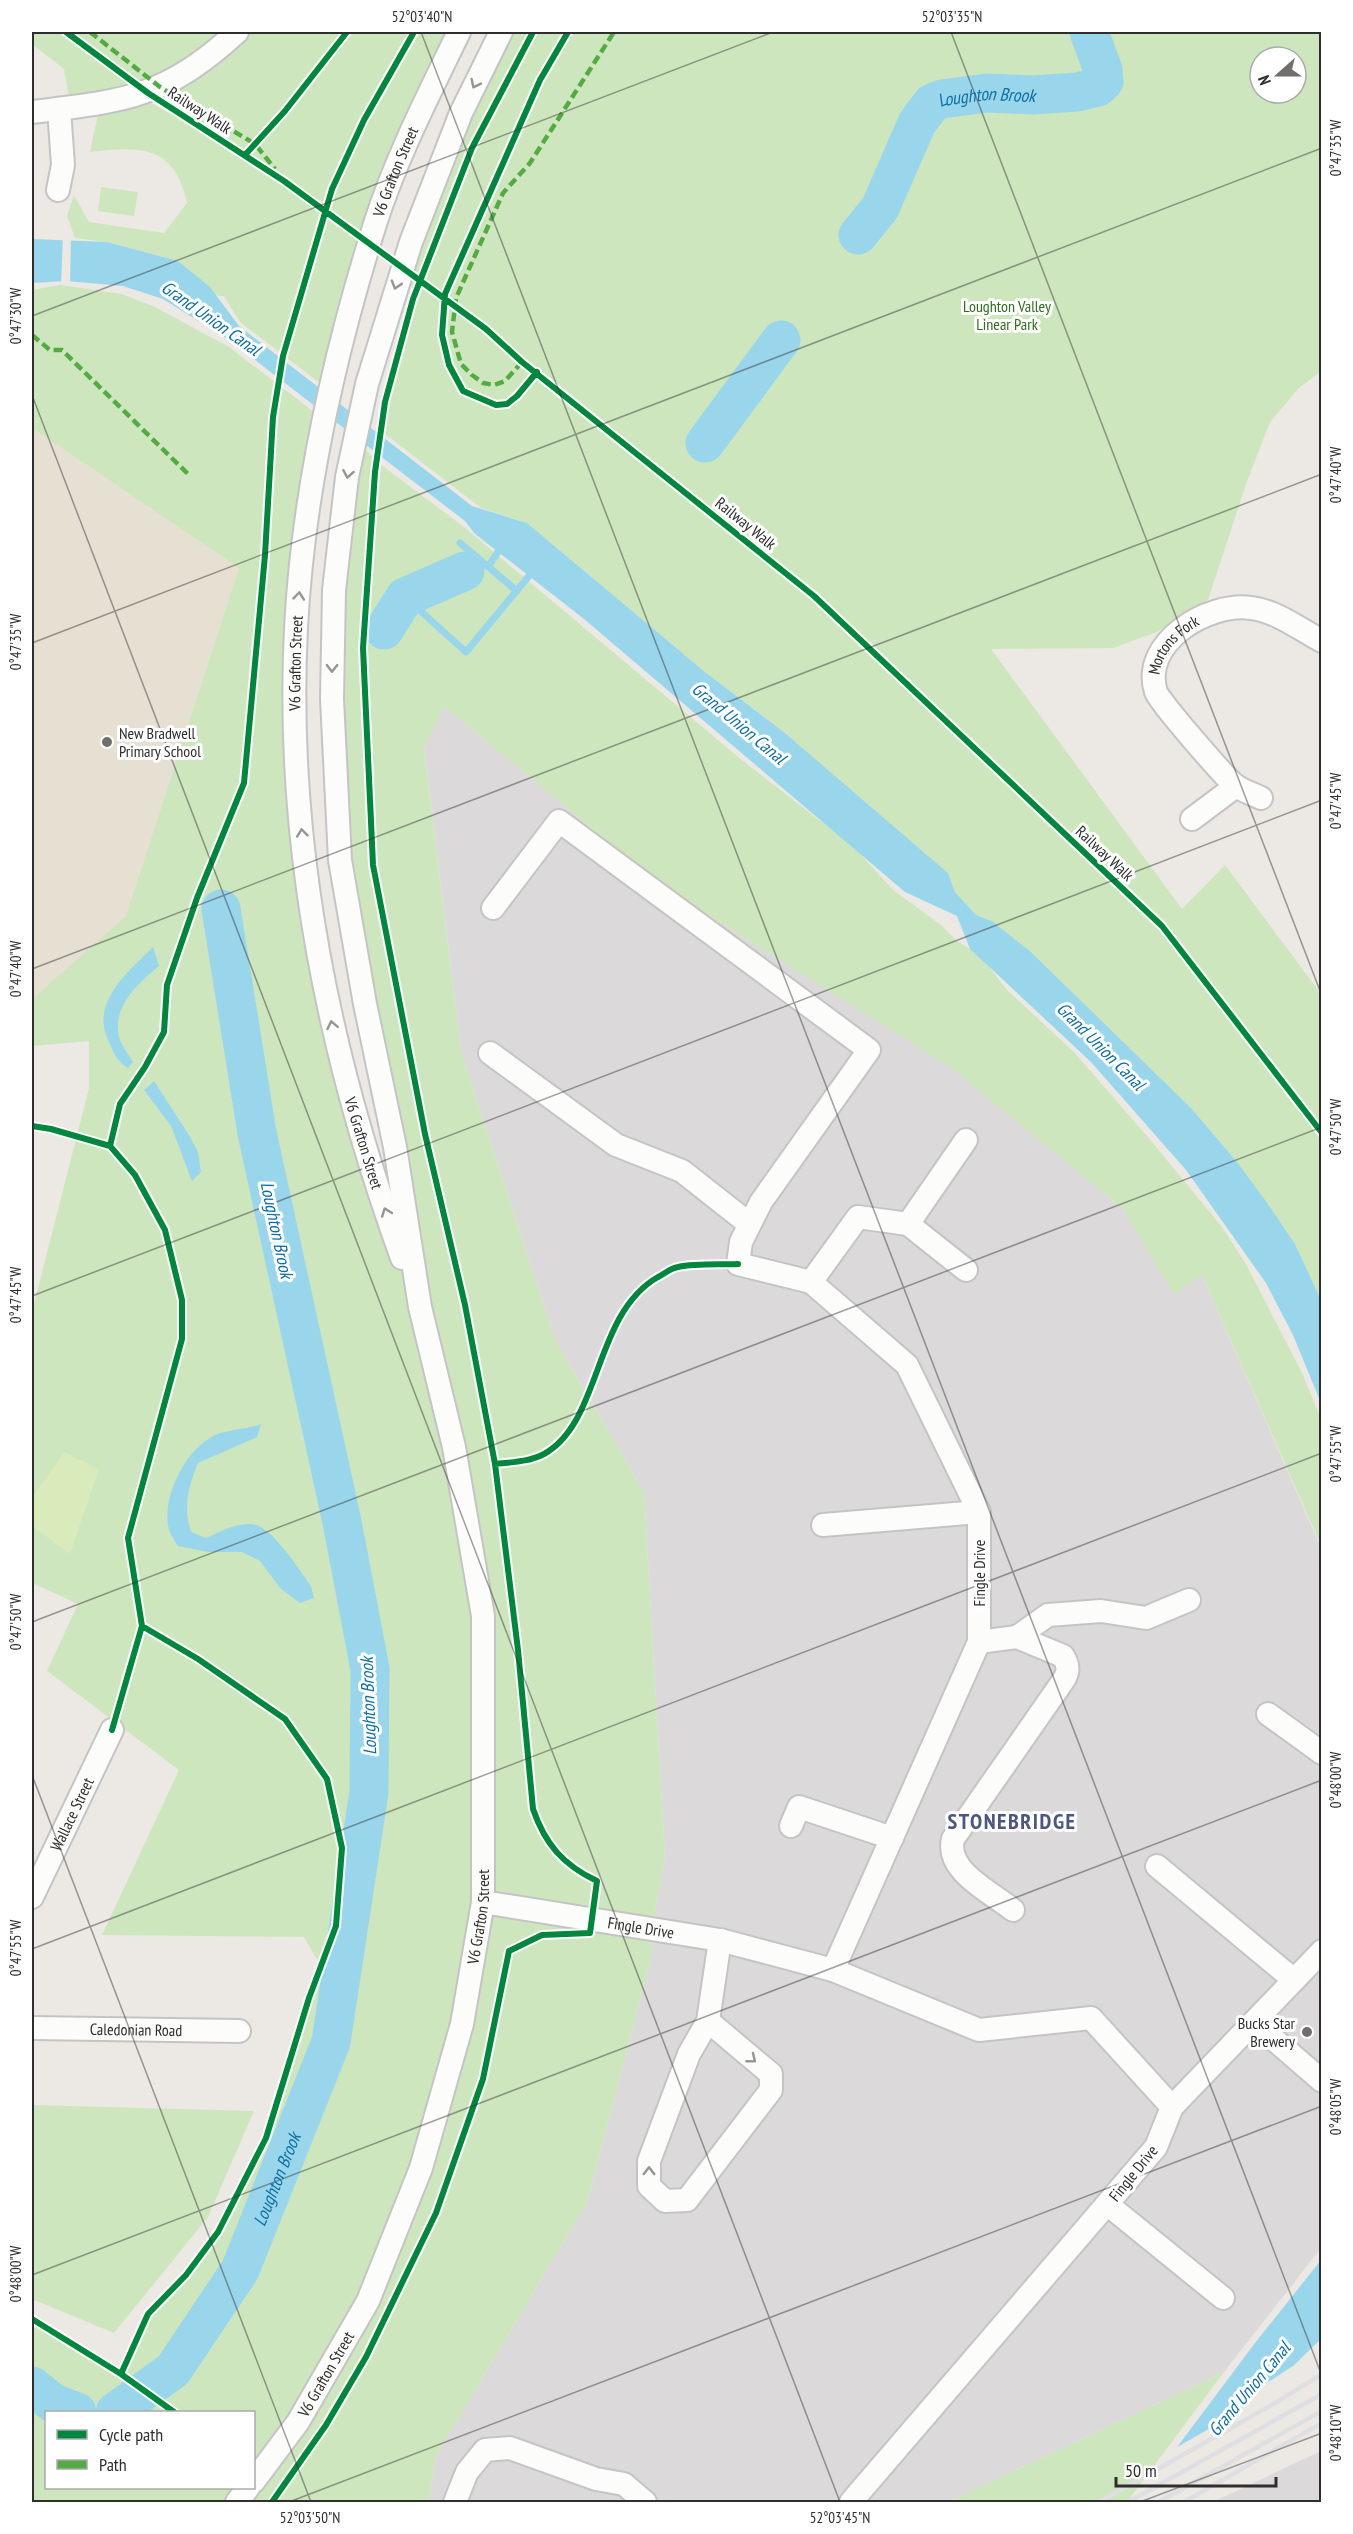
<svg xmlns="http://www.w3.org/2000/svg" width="1353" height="2534" viewBox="0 0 1353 2534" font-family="'PT Sans Narrow',sans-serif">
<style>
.industrial{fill:#dcd9db}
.education{fill:#e6e0d3}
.green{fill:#cee6be;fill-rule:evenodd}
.pitch{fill:#d9eabb}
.water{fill:#99d6ec}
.pier{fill:#ece8e4}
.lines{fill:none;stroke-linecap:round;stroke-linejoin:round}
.stream{stroke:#99d6ec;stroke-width:7}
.river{stroke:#99d6ec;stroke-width:39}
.minor-casing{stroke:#c5c4c5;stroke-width:26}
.minor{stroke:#fcfcfb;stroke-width:22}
.rail{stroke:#dfdfe1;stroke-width:4.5}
.quiet{stroke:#54ab44;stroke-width:4.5;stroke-dasharray:9 4.5;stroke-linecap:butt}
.cycleway-casing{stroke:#fff;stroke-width:10}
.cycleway{stroke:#00873e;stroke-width:6}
.oneway{stroke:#959594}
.ticks{fill:none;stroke:#2e2e2e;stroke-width:1.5;stroke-opacity:0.45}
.poi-dot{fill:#706f6e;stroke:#fff;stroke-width:2}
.labels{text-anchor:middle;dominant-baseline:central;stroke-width:6;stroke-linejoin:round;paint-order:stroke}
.street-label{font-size:16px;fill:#2e2e2e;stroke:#fff}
.park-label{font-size:16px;fill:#2c6e1b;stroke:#fff}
.poi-label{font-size:16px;fill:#2e2e2e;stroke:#fff;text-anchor:start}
.water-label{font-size:18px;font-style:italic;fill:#0d6fa3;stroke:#fff}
.district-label{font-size:22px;font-weight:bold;letter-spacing:1.5px;fill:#4d5680;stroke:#fff}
.neatline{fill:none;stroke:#2e2e2e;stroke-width:2}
.ticks-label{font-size:15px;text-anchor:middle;fill:#2e2e2e}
</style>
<rect width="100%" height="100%" fill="#ece8e4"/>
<path class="industrial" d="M 444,706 L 659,884 L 950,1066 L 1122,1208 L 1174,1293 L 1202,1275 L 1321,1548 L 1321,2248 L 1224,2372 L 948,2502 L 428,2502 L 436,2456 L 587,2202 L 651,1958 L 652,1929 L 665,1857 L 644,1492 L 554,1338 L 461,1051 L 424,747 Z
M 1321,2451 L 1321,2502 L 1213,2502 Z"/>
<path class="education" d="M 32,428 L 239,568 L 126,917 L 32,999 Z"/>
<path class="green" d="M 32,32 L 459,32 L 425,101 L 333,393 L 240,322 L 224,296 L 218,296 L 178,261 L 107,242 L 75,238 L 67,216 L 74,195 L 89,222 L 164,233 L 187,203 C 175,145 140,146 90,152 L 100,105 L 153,104 L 224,142 L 153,99 L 69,97 L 64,69 L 32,44 Z
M 501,32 L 1321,32 L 1321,371 L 1299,388 L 1270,422 L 1246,484 L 1208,600 L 1157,632 L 1113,648 L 991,649 L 1182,909 L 1225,865 L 1321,994 L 1321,1300 L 1295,1244 L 1237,1162 L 1191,1108 L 1031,952 L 992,921 L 976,915 L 955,892 L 948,873 L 785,733 L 705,672 L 527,523 L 481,508 L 385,434 L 385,402 L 415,290 L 399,277 ZM 1260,57 L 1296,57 L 1296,93 L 1260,93 Z
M 101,187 L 138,192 L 134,216 L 98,211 Z
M 60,285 L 122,294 L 155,307 L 229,347 L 331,425 L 296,627 L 316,944 L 418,1301 L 367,1060 L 332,699 L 352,435 L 376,461 L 464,527 L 743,761 L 853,846 L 892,889 L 941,925 L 957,941 L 980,955 L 1007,990 L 1074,1052 L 1152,1142 L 1222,1227 L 1246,1264 L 1303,1375 L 1321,1419 L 1322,1548 L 1202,1275 L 1174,1294 L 1122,1208 L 950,1067 L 659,884 L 444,706 L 424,748 L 461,1051 L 554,1338 L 644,1492 L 665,1857 L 652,1929 L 651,1958 L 587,2202 L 436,2456 L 428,2502 L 237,2502 L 254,2479 L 254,2412 L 46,2412 L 46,2488 L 247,2488 L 235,2502 L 32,2502 L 32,2326 L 123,2370 L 148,2314 L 186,2275 L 218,2232 L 266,2138 L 320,1964 L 304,1937 L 102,1935 L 179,1770 L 47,1671 L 78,1604 L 32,1583 L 32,1312 L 89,1088 L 89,1041 L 32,1046 L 32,999 L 126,916 L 239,568 L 32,428 L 32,290 Z
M 32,2105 L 254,2111 L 208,2217 L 114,2333 L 32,2299 Z
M 1224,2372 L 1127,2502 L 948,2502 Z"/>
<path class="pitch" d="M 64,1452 L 99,1469 L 70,1554 L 32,1526 L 32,1498 Z"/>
<path class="water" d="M 32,239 L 107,242 L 178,261 L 210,287 L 239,326 L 472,506 L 527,523 L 705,672 L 785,733 L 948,873 L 955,892 L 976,915 L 992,921 L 1031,952 L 1191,1108 L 1237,1162 L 1265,1200 L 1295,1244 L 1321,1300 L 1321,1403 L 1293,1335 L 1266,1283 L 1186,1170 L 1091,1062 L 970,949 L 957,916 L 905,892 L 584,619 L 474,533 L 465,521 L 229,340 L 163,299 L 123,286 L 66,281 L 32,283 Z
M 153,947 L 159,966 C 138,983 112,1007 119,1037 C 121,1045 129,1055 133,1062 L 128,1068 C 117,1061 114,1054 109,1042 C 89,1003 128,972 153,947 Z
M 154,1081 L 189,1135 L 198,1152 L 201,1172 L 192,1181 L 171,1126 L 144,1090 Z
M 261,1424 L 257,1437 L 198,1463 C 188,1488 183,1506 191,1532 L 206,1538 C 219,1532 236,1523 251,1524 C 271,1524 299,1570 311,1586 L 314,1598 L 300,1603 L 280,1588 L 260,1561 L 242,1552 L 208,1552 L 178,1546 C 174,1540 169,1532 168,1525 C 163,1493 188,1444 220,1433 C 234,1429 248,1429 261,1424 Z
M 1321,2260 L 1321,2339 L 1293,2366 L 1256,2390 L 1167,2502 L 1136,2502 L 1255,2343 Z"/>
<path class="pier" d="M 63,236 L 71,237 L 70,284 L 61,284 Z
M 1244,2409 L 1171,2502 L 1133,2502 L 1172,2450 Z"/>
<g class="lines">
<path class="stream" d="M 460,543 L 517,591
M 488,567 L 503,544
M 405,597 L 466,652 L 533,571"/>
<g class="river">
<path id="s1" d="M 858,235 L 880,208 L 917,123 L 932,103 L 942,99 L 987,93 L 1032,95 L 1077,92 L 1098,87 L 1104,81 L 1103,70 L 1089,32"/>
<path d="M 705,443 L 781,340"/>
<path d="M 384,630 L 405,597 L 465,571"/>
<path d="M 32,2386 L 53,2403 L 77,2412"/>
<path id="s2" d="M 115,2412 L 173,2370 L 240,2270 L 331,2042 L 369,1792 L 370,1669 L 342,1522 L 257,1133 L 221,909"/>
</g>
<defs>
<g id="minor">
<path d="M 32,112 C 125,101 165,98 237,32"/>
<path d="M 58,190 L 63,165 L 59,109"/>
<path id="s3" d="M 1261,798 C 1253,794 1243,791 1236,786 C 1227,780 1158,700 1156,692 C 1140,642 1209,602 1251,608 C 1277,611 1299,629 1322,641"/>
<path d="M 1192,819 L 1236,786"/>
<path d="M 493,908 L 559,821 L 869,1050 L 761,1202 L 741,1242 L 738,1264 L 811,1282 L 907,1365 L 979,1512 L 979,1642 L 833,1970"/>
<path d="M 490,1053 L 616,1145 L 682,1171 L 748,1223"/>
<path d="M 908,1224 L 966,1270"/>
<path id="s4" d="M 402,1258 C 329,1057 285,843 296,628 C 303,491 334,355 375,224 C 396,158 429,94 459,32"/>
<path d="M 811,1282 L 858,1217 L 908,1224 L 966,1140"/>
<path d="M 823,1525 L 979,1512"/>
<path d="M 1017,1637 L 1048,1615 L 1101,1611 L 1146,1618 L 1189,1600"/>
<path d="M 979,1642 L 1017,1637 L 1063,1656 C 1069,1666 1069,1672 1063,1681 L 953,1839 C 945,1871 991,1892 1013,1910"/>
<path d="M 1268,1714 L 1322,1753"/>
<path d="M 791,1826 L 799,1807 L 892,1838"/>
<path d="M 1157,1866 L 1294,1980"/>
<path id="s5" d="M 32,1897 L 112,1730"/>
<path id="s6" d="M 483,1902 L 720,1940 L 833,1970 L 979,2030 L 1091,2018 L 1172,2107 L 1156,2147 L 851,2502"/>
<path d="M 708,2021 L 771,2074 L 771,2090 L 687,2200 L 665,2201 L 649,2186 L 649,2161 L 689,2054 L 708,2021 L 720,1940"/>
<path d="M 1254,2022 L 1322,2081"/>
<path id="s7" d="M 32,2028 L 239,2031"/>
<path d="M 1172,2107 L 1322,1951"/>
<path d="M 1107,2204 L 1223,2298"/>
<path id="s8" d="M 254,2481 L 298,2422 L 368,2301 L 421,2168 L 462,2024 L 483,1902 L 483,1616 L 454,1447 L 420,1307 L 395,1147 L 365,1004 L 340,860 L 332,699 L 334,590 L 347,477 L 367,384 L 411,242 L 461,113 L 501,32"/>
<path d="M 237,2502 L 248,2488"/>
<path d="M 455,2502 L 467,2472 L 485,2450 L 510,2448 L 596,2479 L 624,2484 L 645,2502"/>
</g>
</defs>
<use href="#minor" class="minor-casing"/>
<use href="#minor" class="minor"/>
<path class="rail" d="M 1099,2502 L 1277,2402 L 1322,2374
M 1128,2502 L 1322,2394
M 1159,2502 L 1322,2411
M 1184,2502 L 1322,2423"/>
<path class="quiet" d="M 90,32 L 160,87 L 255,144 L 275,169
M 32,335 L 50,350 L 62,350 L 190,476
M 522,362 L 505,381 L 494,385 L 483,383 L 472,375 L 461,364 L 452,332 L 456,298 L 503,193 L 530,163 L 614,32"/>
<defs>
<path id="cycleway" d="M 66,32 L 148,93 L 284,181 L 486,329 L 522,362 L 814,596 L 1162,926 L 1322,1133
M 245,155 L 285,111 L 347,32
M 537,372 L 517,396 L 507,404 L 496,405 L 463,391 L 449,365 L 442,335 L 445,294 L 540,80 L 568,32
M 32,1126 L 51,1129 L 110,1146 L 135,1175 L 165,1230 L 182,1300 L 182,1339 L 128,1538 L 142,1626 L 198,1659 L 285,1719 L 327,1779 L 342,1848 L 336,1926 L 309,1998 L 266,2138 L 218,2232 L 186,2275 L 148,2314 L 121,2374 L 174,2412
M 110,1146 L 120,1104 L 145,1067 L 164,1032 L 167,985 L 197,898 L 244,783 L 265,555 L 273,417 L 283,356 L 332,189 L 364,120 L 414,32
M 495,1464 C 511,1462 529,1462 544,1454 C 602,1422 593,1314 658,1277 C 664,1274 671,1268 678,1267 C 697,1263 719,1265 738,1264
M 112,1730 L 142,1626
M 32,2319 L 121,2374
M 272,2502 L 326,2425 L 366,2357 L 436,2213 L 483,2079 L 509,1951 L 542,1935 L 590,1933 L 597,1881 C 563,1865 545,1844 533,1809 L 518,1650 L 495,1464 L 465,1305 L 425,1134 L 373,865 L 363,648 L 375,472 L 385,402 L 413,299 L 472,148 L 533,32"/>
</defs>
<use href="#cycleway" class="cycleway-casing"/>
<use href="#cycleway" class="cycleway"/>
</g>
<defs><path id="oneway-chevron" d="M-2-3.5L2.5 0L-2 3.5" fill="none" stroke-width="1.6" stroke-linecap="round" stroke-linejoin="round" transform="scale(1.5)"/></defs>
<g class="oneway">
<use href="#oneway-chevron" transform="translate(475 84) rotate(116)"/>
<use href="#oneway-chevron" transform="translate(396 285) rotate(107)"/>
<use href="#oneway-chevron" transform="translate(348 474) rotate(100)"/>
<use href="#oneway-chevron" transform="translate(299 596) rotate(-84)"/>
<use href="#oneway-chevron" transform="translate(332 668) rotate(91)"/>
<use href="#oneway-chevron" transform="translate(302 833) rotate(-96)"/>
<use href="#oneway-chevron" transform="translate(332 1025) rotate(-101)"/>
<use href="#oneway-chevron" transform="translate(386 1212) rotate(-110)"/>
<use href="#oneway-chevron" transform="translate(752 2059) rotate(39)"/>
<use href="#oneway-chevron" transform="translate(649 2171) rotate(-90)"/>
</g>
<path class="ticks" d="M 421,32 L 1322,2376M 951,32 L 1322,996M 32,316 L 773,32M 32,395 L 840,2502M 32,643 L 1322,148M 32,969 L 1322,474M 32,1296 L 1322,800M 32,1622 L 1322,1127M 32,1775 L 311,2502M 32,1949 L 1322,1453M 32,2275 L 1322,1780M 289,2502 L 1322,2106M 1140,2502 L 1322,2433"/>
<g class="poi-dot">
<circle cx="107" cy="742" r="6"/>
<circle cx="1307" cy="2032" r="6"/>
</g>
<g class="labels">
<g class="street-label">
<text transform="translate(200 110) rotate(33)">Railway Walk</text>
<text stroke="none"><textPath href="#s4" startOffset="1112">V6 Grafton Street</textPath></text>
<text transform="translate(746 523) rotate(39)">Railway Walk</text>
<text stroke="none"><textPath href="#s3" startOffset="206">Mortons Fork</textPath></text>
<text stroke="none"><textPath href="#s4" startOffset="608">V6 Grafton Street</textPath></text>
<text transform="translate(1105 853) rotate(43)">Railway Walk</text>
<text transform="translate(364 1143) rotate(73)">V6 Grafton Street</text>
<text transform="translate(979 1573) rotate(-90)">Fingle Drive</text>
<text stroke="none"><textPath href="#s5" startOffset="92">Wallace Street</textPath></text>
<text stroke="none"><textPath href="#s8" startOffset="615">V6 Grafton Street</textPath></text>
<text stroke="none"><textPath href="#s6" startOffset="160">Fingle Drive</textPath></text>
<text stroke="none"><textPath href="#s7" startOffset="104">Caledonian Road</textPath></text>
<text transform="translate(1133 2173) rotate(-51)">Fingle Drive</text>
<text stroke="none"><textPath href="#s8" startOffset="129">V6 Grafton Street</textPath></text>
</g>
<g class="park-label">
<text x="1007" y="306">Loughton Valley<tspan x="1007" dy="18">Linear Park</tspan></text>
</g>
<g class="poi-label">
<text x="119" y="733">New Bradwell<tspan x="119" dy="18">Primary School</tspan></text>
<text x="1295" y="2023" text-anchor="end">Bucks Star<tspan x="1295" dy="18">Brewery</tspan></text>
</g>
<g class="water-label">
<text stroke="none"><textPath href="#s1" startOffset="208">Loughton Brook</textPath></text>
<text transform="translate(211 318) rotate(35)">Grand Union Canal</text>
<text transform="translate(739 723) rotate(40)">Grand Union Canal</text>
<text transform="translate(1101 1046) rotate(45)">Grand Union Canal</text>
<text transform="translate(277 1230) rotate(78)">Loughton Brook</text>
<text transform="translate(368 1706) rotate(-92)">Loughton Brook</text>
<text stroke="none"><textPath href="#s2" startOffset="290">Loughton Brook</textPath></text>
<text transform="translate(1249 2389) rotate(-50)">Grand Union Canal</text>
</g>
<g class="district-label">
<text x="1012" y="1821">STONEBRIDGE</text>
</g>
</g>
<rect width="1353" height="2534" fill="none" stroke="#ffffff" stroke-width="66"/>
<rect x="45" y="2411" width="210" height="78" fill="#ffffff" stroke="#ababab" stroke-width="1.5"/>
<rect x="57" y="2430" width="30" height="9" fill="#00873e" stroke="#ababab" stroke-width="1.5"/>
<text x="99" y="2441" font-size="18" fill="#2e2e2e">Cycle path</text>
<rect x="57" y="2460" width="30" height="9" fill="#54ab44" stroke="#ababab" stroke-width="1.5"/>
<text x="99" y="2471" font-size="18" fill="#2e2e2e">Path</text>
<g transform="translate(1278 75) rotate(249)"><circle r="28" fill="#ffffff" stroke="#ababab" stroke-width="1.5"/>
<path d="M0-4.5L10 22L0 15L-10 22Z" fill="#706f6e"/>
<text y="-9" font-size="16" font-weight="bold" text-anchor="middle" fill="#2e2e2e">N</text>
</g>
<path d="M1116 2477v9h160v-9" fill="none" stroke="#2e2e2e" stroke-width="3"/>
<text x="1125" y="2477" font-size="18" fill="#2e2e2e" stroke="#ffffff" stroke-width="4.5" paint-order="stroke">50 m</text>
<rect x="33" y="33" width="1287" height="2468" class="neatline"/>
<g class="ticks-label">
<text x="422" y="22">52°03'40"N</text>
<text x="952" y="22">52°03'35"N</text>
<text transform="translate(1336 148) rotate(-90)" y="5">0°47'35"W</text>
<text transform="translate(16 316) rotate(-90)" y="5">0°47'30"W</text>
<text transform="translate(1336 475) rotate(-90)" y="5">0°47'40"W</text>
<text transform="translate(16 642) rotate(-90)" y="5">0°47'35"W</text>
<text transform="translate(1336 801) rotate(-90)" y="5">0°47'45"W</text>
<text transform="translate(16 969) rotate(-90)" y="5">0°47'40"W</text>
<text transform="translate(1336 1127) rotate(-90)" y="5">0°47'50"W</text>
<text transform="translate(16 1295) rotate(-90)" y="5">0°47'45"W</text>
<text transform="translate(1336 1454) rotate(-90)" y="5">0°47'55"W</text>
<text transform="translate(16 1622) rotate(-90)" y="5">0°47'50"W</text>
<text transform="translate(1336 1780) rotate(-90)" y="5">0°48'00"W</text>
<text transform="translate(16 1948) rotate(-90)" y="5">0°47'55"W</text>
<text transform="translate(1336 2107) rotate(-90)" y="5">0°48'05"W</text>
<text transform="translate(16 2274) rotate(-90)" y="5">0°48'00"W</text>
<text transform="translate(1336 2433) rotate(-90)" y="5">0°48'10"W</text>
<text x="310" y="2523">52°03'50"N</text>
<text x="840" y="2523">52°03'45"N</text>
</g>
</svg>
